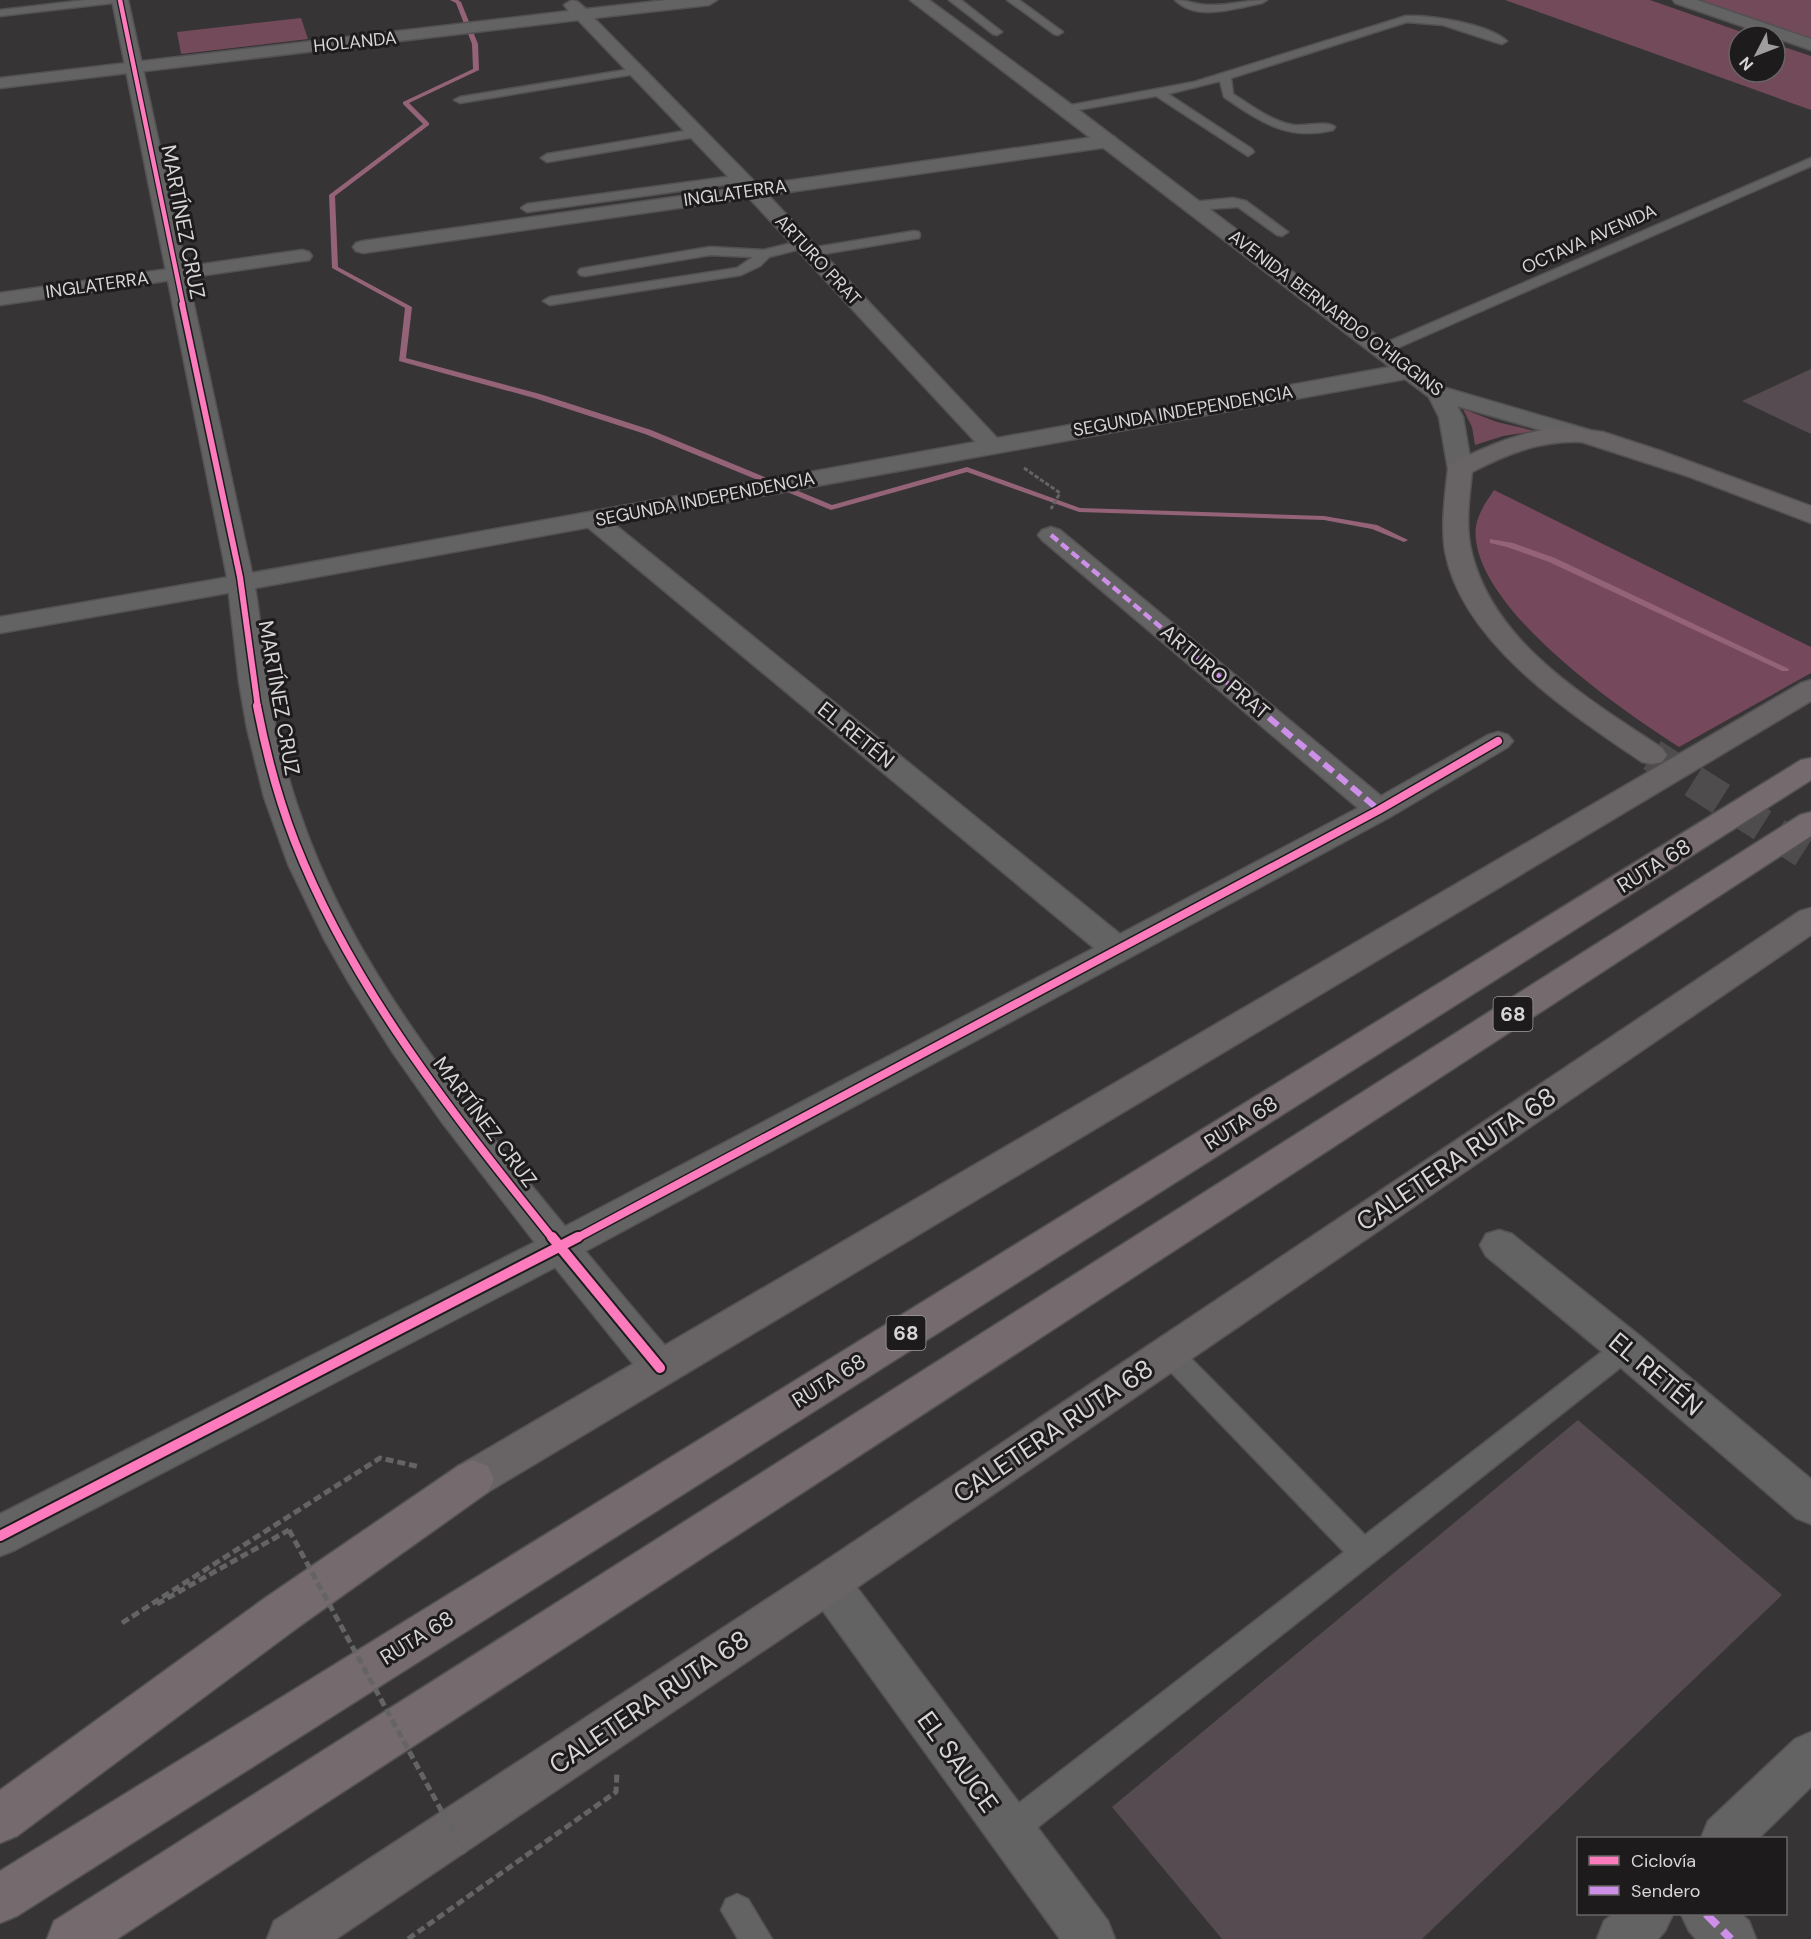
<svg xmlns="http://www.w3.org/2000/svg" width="1811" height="1939" viewBox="0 0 1811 1939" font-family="'DM Sans',sans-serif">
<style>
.green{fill:#734a5a}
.forest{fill:#75485b}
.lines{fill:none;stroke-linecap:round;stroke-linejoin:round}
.stream{fill:#956377;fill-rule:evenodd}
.building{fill:#554b50}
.secondary-tunnel{stroke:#4e4c4d;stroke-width:33;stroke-dasharray:33 16;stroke-linecap:butt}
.service-casing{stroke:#535152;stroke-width:3}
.minor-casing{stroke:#535152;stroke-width:3}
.tertiary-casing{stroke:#535152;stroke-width:3}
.secondary-casing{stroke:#535152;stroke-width:3}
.motorway-casing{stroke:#535152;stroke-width:3}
.path-far1{stroke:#656464;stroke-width:3;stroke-dasharray:4.5 2;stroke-linecap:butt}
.path{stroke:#656464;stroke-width:5;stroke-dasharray:8 4;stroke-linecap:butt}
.service{fill:#646363;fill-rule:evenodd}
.minor{fill:#646363;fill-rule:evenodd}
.tertiary{fill:#646363;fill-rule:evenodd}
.secondary{fill:#686465;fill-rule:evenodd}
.motorway{fill:#756a6e;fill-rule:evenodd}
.path-bridge{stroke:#656464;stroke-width:5;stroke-dasharray:8 4;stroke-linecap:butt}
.quiet-far2{stroke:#ce8fe9;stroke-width:4.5;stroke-dasharray:9 4.5;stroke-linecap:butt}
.quiet-far1{stroke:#ce8fe9;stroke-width:6;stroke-dasharray:12 6;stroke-linecap:butt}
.quiet{stroke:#ce8fe9;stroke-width:8;stroke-dasharray:16 8;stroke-linecap:butt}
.cycleway-far3-casing{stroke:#1d1b1c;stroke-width:7}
.cycleway-far2-casing{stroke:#1d1b1c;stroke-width:9}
.cycleway-far1-casing{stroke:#1d1b1c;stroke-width:11}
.cycleway-casing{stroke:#1d1b1c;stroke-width:14}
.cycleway-far3{stroke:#fd7abc;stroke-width:4.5}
.cycleway-far2{stroke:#fd7abc;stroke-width:6}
.cycleway-far1{stroke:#fd7abc;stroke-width:8}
.cycleway{stroke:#fd7abc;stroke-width:10}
.labels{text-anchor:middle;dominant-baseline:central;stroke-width:6;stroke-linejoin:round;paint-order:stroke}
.far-street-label{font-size:18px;fill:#d8d5d6;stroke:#1d1b1c}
.shield{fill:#1d1b1c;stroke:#a09d9e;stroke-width:1.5}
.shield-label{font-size:20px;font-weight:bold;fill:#d8d5d6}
.street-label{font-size:21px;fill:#d8d5d6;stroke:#1d1b1c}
.near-street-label{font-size:26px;fill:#d8d5d6;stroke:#1d1b1c}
</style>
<rect width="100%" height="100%" fill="#363435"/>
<path class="green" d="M 1505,0 L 1650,0 L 1753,36 L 1739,36 L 1739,72 L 1775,72 L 1775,44 L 1811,56 L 1811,110 Z
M 1689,0 L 1811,0 L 1811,41 Z
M 301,18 L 308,39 L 181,54 L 177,32 Z
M 1463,409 L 1497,422 L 1535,431 L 1503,436 L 1475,445 L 1472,427 Z"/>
<path class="forest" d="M 1494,490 L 1811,647 L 1811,673 L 1679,747 C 1618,708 1485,615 1476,540 C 1473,520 1484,505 1494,490 Z"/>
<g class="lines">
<path class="stream" d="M 450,0 L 458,0 L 461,2 L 478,44 L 479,70 L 409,103 L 429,123 L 429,125 L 335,196 L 338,267 L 412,307 L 406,358 L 540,394 L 651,430 L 832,505 L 967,467 L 1080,508 L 1324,516 L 1377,525 L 1408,540 L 1404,542 L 1372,529 L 1324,520 L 1079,512 L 967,472 L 831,510 L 645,434 L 534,398 L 399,361 L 405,308 L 332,268 L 329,195 L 423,124 L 403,104 L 403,102 L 473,69 L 472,44 L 456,3 Z
M 1490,539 L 1513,543 L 1555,558 L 1789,669 L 1788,671 L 1782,671 L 1549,562 L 1507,547 L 1490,543 Z"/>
</g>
<path class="building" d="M 1811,369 L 1811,434 L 1742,401 Z
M 1578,1420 L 1782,1595 L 1422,1939 L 1222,1939 L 1112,1807 Z"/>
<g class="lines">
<path class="secondary-tunnel" d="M 1652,755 L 1811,856"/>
<defs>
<path id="service" d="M 86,0 L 118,0 L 113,3 L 0,16 L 0,10 Z
M 949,0 L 961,0 L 1002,32 L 997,35 L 993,34 Z
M 1007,0 L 1019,0 L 1063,32 L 1058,35 L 1054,34 Z
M 1175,0 C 1187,0 1196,5 1208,5 C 1228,6 1247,0 1267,0 L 1262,3 C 1235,8 1197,22 1175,0 Z
M 1406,16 C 1432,15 1488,24 1507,41 L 1502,44 L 1498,43 L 1443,25 L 1407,22 L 1231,78 L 1233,94 C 1252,106 1271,121 1293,125 C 1305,127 1326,120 1335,127 L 1333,130 C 1287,141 1261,122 1224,97 L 1220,81 L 1168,94 L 1252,149 L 1254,152 L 1248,156 L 1156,96 L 1066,112 L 1060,109 L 1066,106 L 1194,82 Z
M 637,68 L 643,71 L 641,73 L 460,103 L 454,100 L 460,97 Z
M 697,129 L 703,133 L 701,136 L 547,162 L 541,158 L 547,154 Z
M 1811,158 L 1811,166 L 1386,353 L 1376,353 L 1374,350 L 1376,347 Z
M 741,175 L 745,176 L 747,179 L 745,182 L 527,212 L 521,208 L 527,204 Z
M 1233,198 L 1246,201 L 1288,232 L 1282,236 L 1277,235 L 1238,207 L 1193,210 L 1187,206 L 1193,202 Z
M 914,231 L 919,232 L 920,235 L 919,238 L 811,256 L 804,252 L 811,248 Z
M 803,240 L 810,244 L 808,247 L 769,257 L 760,266 L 741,275 L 550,305 L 543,301 L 550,297 L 737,268 L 753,257 L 710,255 L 585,276 L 580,275 L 578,272 L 580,269 L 585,268 L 710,247 L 764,250 Z
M 1626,1337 L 1635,1340 L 1639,1348 L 1635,1356 L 1019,1842 L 1008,1846 L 997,1842 L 993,1831 L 997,1820 L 1344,1552 L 1160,1361 L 1156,1353 L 1160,1345 L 1169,1342 L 1178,1345 L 1365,1535 L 1617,1340 Z
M 737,1894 L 748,1899 L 772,1939 L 738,1939 L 721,1910 L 726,1899 Z"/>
<path id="minor" d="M 572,0 L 578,2 L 586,9 L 667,0 L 717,0 L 709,5 L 594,18 L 758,185 L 1108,135 L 1115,137 L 1117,141 L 1115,145 L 1108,147 L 768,195 L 998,439 L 1002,444 L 998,449 L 990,451 L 982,449 L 749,198 L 363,253 L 356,251 L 353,247 L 356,243 L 363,241 L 739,188 L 578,20 L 0,88 L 0,78 L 569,11 L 564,5 Z
M 1673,0 L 1697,0 L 1811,39 L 1811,50 L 1675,3 Z
M 302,250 L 309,252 L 312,256 L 309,260 L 0,305 L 0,293 Z
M 594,512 L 603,515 L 1120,934 L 1358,808 L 1042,540 L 1038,535 L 1042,530 L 1051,527 L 1060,530 L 1381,796 L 1488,735 L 1498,732 L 1508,735 L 1513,741 L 1508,747 L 1390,817 L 571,1259 L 15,1550 L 0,1556 L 0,1514 L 545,1237 L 1094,948 L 585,525 L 581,520 L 585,515 Z
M 241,575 L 250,577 L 254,583 L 250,589 L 0,633 L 0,617 Z
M 1499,1230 L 1512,1234 L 1640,1336 L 1811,1479 L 1811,1524 L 1796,1518 L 1612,1360 L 1486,1256 L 1480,1245 L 1486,1234 Z
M 1811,1732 L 1811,1787 L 1759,1838 L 1701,1838 L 1708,1821 L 1795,1739 Z
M 1613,1914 L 1673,1914 L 1665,1931 L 1658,1939 L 1597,1939 L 1604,1921 Z
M 1681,1914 L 1741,1914 L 1749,1921 L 1756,1939 L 1696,1939 L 1689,1931 Z"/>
<path id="tertiary" d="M 112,0 L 128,0 L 252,573 L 1390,367 L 910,0 L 929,0 L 1072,105 L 1446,388 L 1590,430 L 1594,435 L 1590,440 L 1582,442 L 1457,406 L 1463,417 L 1472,469 L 1469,474 L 1460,476 L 1451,474 L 1448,469 L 1439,417 L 1429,397 L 1405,379 L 255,588 C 261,620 262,651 267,683 C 275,729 286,775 302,819 C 345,943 425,1051 506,1154 C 561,1222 617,1290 674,1356 L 680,1368 L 674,1380 L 660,1385 L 646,1380 L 533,1240 L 441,1121 L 393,1053 L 349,983 L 324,939 L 288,864 L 264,797 L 247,728 L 239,682 L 227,577 Z
M 828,1563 L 843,1569 L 1108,1921 L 1115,1939 L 1060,1939 L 813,1597 L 806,1583 L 813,1569 Z"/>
<path id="secondary" d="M 1566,427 L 1603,432 L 1661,451 L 1811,506 L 1811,523 L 1690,477 L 1582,442 C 1541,440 1507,454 1472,472 C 1469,499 1465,528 1472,554 C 1495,645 1590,700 1662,748 L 1667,755 L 1662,762 L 1652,764 L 1642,762 C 1570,713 1462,643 1445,551 C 1441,524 1445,496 1448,469 L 1451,464 C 1488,445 1525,430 1566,427 Z
M 1811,680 L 1811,701 L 488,1492 L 473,1498 L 458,1492 L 452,1479 L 458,1466 L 1801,683 Z
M 1811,908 L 1811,935 L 843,1597 L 336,1939 L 267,1939 L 274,1921 L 813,1569 L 1800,911 Z"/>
<path id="motorway" d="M 1811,758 L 1811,780 L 17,1916 L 0,1923 L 0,1871 L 1801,760 Z
M 1811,812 L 1811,836 L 117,1939 L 47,1939 L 54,1921 L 1800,815 Z
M 473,1460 L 488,1466 L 494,1479 L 488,1492 L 297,1628 L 17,1836 L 0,1843 L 0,1790 L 265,1598 L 458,1466 Z"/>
</defs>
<use href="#service" class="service-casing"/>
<use href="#minor" class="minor-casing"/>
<use href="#tertiary" class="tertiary-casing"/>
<use href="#secondary" class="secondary-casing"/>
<use href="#motorway" class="motorway-casing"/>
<path class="path-far1" d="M 1024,468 L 1060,493 L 1051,509"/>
<path class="path" d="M 157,1604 L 289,1530
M 122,1623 L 380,1458 L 420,1467
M 408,1939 L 616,1792 L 617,1772"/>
<use href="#service" class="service"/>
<use href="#minor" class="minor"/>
<use href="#tertiary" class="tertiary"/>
<use href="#secondary" class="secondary"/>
<use href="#motorway" class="motorway"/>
<path class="path-bridge" d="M 289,1530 L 466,1856"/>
<path class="quiet-far2" d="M 1051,535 L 1257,708"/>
<path class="quiet-far1" d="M 1255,706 L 1379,810"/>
<path class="quiet" d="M 1706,1914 L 1731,1939"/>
<defs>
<path id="cycleway-far3" d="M 120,0 L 183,305"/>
<path id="cycleway-far2" d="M 182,304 L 240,577 L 258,708"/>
<path id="cycleway-far1" d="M 257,706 C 266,753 278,798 295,842 C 353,990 455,1117 553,1239
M 575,1239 L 1379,810 L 1498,741"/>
<path id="cycleway" d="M 552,1237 L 660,1368
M 0,1536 L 578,1237"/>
</defs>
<use href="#cycleway-far3" class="cycleway-far3-casing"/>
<use href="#cycleway-far2" class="cycleway-far2-casing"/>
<use href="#cycleway-far1" class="cycleway-far1-casing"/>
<use href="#cycleway" class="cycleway-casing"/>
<use href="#cycleway-far3" class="cycleway-far3"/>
<use href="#cycleway-far2" class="cycleway-far2"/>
<use href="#cycleway-far1" class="cycleway-far1"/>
<use href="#cycleway" class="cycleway"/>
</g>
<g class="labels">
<g class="far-street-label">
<text transform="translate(355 42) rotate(-6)">HOLANDA</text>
<text transform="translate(735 193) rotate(-8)">INGLATERRA</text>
<text transform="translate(1589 239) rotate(-24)">OCTAVA AVENIDA</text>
<text transform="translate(818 260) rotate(47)">ARTURO PRAT</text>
<text transform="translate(97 285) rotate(-8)">INGLATERRA</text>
<text transform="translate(1336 313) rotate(37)">AVENIDA BERNARDO O'HIGGINS</text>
<text transform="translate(1183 411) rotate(-10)">SEGUNDA INDEPENDENCIA</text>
<text transform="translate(705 499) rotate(-11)">SEGUNDA INDEPENDENCIA</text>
</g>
<g class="shield">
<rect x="1493.5" y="997" width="39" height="34" rx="4.5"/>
<rect x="886.5" y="1316" width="39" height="34" rx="4.5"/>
</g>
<g class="shield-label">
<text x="1513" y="1014">68</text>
<text x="906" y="1333">68</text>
</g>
<g class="street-label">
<text transform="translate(183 222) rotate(79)">MARTÍNEZ CRUZ</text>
<text transform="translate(1215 672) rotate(40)">ARTURO PRAT</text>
<text transform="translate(279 698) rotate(80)">MARTÍNEZ CRUZ</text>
<text transform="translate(856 735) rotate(39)">EL RETÉN</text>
<text transform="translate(1654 866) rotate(-32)">RUTA 68</text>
<text transform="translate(485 1122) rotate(53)">MARTÍNEZ CRUZ</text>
<text transform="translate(1241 1123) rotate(-32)">RUTA 68</text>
<text transform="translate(829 1381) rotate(-32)">RUTA 68</text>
<text transform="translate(417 1638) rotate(-32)">RUTA 68</text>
</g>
<g class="near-street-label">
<text transform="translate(1456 1159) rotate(-34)">CALETERA RUTA 68</text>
<text transform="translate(1656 1374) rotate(40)">EL RETÉN</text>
<text transform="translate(1053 1431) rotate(-34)">CALETERA RUTA 68</text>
<text transform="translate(649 1702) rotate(-34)">CALETERA RUTA 68</text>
<text transform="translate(958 1762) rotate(54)">EL SAUCE</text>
</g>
</g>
<rect x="1577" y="1837" width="210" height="78" fill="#1d1b1c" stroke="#686566" stroke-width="1.5"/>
<rect x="1589" y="1856" width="30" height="9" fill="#fd7abc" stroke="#686566" stroke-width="1.5"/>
<text x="1631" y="1867" font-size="18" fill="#d8d5d6">Ciclovía</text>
<rect x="1589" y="1886" width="30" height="9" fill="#ce8fe9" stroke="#686566" stroke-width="1.5"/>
<text x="1631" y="1897" font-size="18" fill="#d8d5d6">Sendero</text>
<g transform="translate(1757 54) rotate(228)"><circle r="28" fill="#1d1b1c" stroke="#686566" stroke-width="1.5"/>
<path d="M0-4.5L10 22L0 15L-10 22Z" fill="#9f9d9e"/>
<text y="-9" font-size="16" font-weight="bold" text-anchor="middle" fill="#d8d5d6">N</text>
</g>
</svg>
